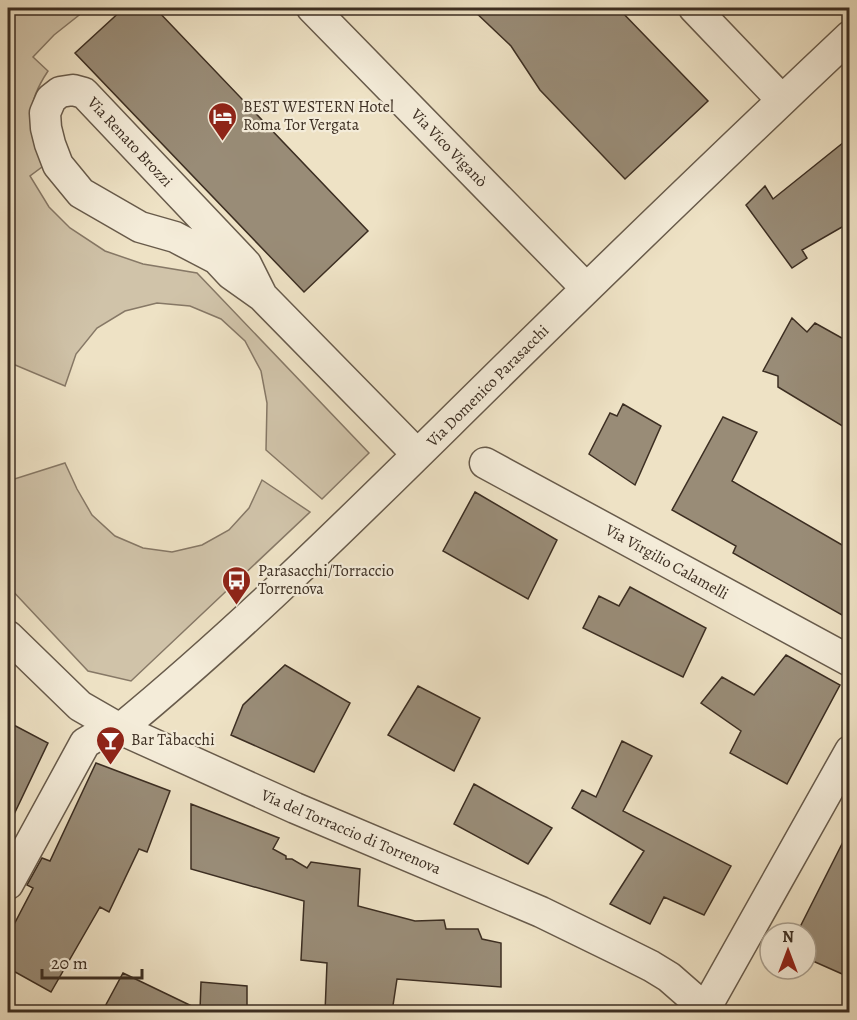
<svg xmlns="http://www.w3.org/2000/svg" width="857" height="1020" viewBox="0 0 857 1020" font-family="Alegreya,serif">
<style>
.green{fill:#d0c3a9;stroke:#867866;stroke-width:1.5}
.building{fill:#998c77;stroke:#3c2e22;stroke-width:1.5}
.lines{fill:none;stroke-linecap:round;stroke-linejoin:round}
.minor-casing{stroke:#685b4b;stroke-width:33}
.minor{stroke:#f4ecd9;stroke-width:30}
.labels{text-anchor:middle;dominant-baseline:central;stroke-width:4.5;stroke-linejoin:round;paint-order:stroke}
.poi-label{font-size:16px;fill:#3c2e22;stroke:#f4ecd9;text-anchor:start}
.street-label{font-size:16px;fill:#3c2e22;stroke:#f4ecd9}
</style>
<rect width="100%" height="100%" fill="#eee2c5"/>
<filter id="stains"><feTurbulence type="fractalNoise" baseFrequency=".00333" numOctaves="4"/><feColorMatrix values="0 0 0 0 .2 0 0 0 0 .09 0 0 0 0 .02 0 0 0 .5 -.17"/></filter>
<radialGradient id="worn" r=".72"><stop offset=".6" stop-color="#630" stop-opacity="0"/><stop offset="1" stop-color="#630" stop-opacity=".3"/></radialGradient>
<path class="green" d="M 8,8 L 88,8 L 54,35 L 33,57 L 48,71 C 22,110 31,124 46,164 L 30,176 L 49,207 L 70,228 L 105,251 L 143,264 L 197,273 L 369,453 L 322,499 L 266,450 L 267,403 L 261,371 L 245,341 L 221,319 L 190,306 L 157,303 L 125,311 L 97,328 L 76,354 L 65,386 L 8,362 Z
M 65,463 L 77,489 L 92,515 L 115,536 L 143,548 L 172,552 L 202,545 L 229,530 L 249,508 L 262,480 L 310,512 L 131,681 L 88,671 L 8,586 L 8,481 Z"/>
<path class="building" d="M 124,8 L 155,8 L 368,231 L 304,292 L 75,53 Z
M 471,8 L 618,8 L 708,101 L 625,179 L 540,90 L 511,46 Z
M 849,138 L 849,223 L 802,250 L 807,258 L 792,268 L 746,205 L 765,186 L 773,199 Z
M 792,318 L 807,332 L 815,323 L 849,342 L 849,430 L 778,387 L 778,376 L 763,371 Z
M 623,404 L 661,426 L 635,485 L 589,454 L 610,413 L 617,416 Z
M 723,417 L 757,432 L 732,481 L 849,549 L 849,619 L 733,553 L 736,546 L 672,510 Z
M 475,492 L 557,540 L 528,599 L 443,551 Z
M 630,587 L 706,628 L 683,677 L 583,628 L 599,596 L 619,606 Z
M 786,655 L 840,685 L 787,784 L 730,753 L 741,731 L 701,703 L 722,677 L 754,695 Z
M 285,665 L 350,703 L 314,772 L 231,735 L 243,705 Z
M 418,686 L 480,718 L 454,771 L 388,735 Z
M 8,722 L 48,743 L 8,827 Z
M 622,741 L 652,756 L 623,811 L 731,866 L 704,915 L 664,897 L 650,924 L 610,904 L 644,851 L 572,808 L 582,790 L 596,797 Z
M 96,763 L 170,791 L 147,852 L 139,849 L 109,912 L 100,907 L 51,992 L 8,968 L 8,936 L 33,888 L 27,885 L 42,858 L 50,861 Z
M 474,784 L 552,828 L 528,864 L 454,824 Z
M 191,804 L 279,838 L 273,849 L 286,856 L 286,859 L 292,859 L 307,868 L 311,862 L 360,869 L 358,906 L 415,921 L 444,920 L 446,929 L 478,929 L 482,939 L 501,943 L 501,987 L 397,979 L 392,1012 L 325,1012 L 327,963 L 301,960 L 304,901 L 191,869 Z
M 849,830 L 849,977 L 806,958 L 806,933 L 797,933 Z
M 123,973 L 200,1010 L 201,982 L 247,986 L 247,1012 L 102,1012 Z"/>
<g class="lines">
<defs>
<path id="minor" d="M 312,8 L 586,288
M 694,8 L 782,100
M 262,296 L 246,264 L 84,93 L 73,90 L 60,92 L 51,99 L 45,113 L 46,128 L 50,144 L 58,165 L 81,193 L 140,227 L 175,237 L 217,259 L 231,274 L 262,296 L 417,454
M 485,463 L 850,661
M 8,636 L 80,706 L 120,729 L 295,808 L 541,912 L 625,953 L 651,966 L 669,977 L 693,998 L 705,1012
M 120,729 C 250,622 369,502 489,384 C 608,267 728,151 850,36
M 8,884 L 85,743 C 97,735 106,731 120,729
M 704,1011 L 850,751"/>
</defs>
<use href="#minor" class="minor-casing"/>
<use href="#minor" class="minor"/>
</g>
<defs>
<symbol id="hotel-pin" viewBox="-11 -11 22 30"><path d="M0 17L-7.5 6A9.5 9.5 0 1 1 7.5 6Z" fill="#8f2418" stroke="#f4ecd9"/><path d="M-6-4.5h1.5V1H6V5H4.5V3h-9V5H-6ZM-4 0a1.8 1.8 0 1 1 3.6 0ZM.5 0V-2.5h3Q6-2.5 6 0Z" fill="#fff"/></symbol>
<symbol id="bus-pin" viewBox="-11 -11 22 30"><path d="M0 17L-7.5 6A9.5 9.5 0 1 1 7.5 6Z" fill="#8f2418" stroke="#f4ecd9"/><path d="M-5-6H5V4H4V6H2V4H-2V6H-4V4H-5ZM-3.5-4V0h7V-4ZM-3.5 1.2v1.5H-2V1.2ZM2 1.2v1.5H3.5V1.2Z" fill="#fff"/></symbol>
<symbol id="bar-pin" viewBox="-11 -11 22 30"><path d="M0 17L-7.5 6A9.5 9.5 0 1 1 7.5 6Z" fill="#8f2418" stroke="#f4ecd9"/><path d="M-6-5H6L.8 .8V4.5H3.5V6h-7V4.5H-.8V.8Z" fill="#fff"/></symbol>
</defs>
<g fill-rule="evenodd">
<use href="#hotel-pin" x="206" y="100" width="33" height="45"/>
<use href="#bus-pin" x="220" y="564" width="33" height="45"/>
<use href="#bar-pin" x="94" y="724" width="33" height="45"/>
</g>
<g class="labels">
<g class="poi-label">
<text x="243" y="107">BEST WESTERN Hotel<tspan x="243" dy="18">Roma Tor Vergata</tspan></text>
<text x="258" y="571">Parasacchi/Torraccio<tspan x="258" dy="18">Torrenova</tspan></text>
<text x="131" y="740">Bar Tabacchi</text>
</g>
<g class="street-label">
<text transform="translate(130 142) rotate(47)">Via Renato Brozzi</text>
<text transform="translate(449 148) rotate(46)">Via Vico Viganò</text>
<text transform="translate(488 386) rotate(-45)">Via Domenico Parasacchi</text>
<text transform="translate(667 562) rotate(29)">Via Virgilio Calamelli</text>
<text transform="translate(351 832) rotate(23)">Via del Torraccio di Torrenova</text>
</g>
</g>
<rect width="857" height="1020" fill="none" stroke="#eee2c5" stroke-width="30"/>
<rect x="9" y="9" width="839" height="1002" fill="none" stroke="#3c2e22" stroke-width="3"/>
<rect x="15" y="15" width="827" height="990" fill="none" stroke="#3c2e22" stroke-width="1.5"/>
<g transform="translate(788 951)"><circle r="28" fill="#f4ecd9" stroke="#aaa090" stroke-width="1.5"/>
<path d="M0-4.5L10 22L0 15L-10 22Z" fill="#8f2418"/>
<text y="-9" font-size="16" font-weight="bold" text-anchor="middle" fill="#3c2e22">N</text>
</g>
<path d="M42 969v9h100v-9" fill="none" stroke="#3c2e22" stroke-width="3"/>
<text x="51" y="969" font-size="18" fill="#3c2e22" stroke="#f4ecd9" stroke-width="4.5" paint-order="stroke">20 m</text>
<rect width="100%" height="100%" filter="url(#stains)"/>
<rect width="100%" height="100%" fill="url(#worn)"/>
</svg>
